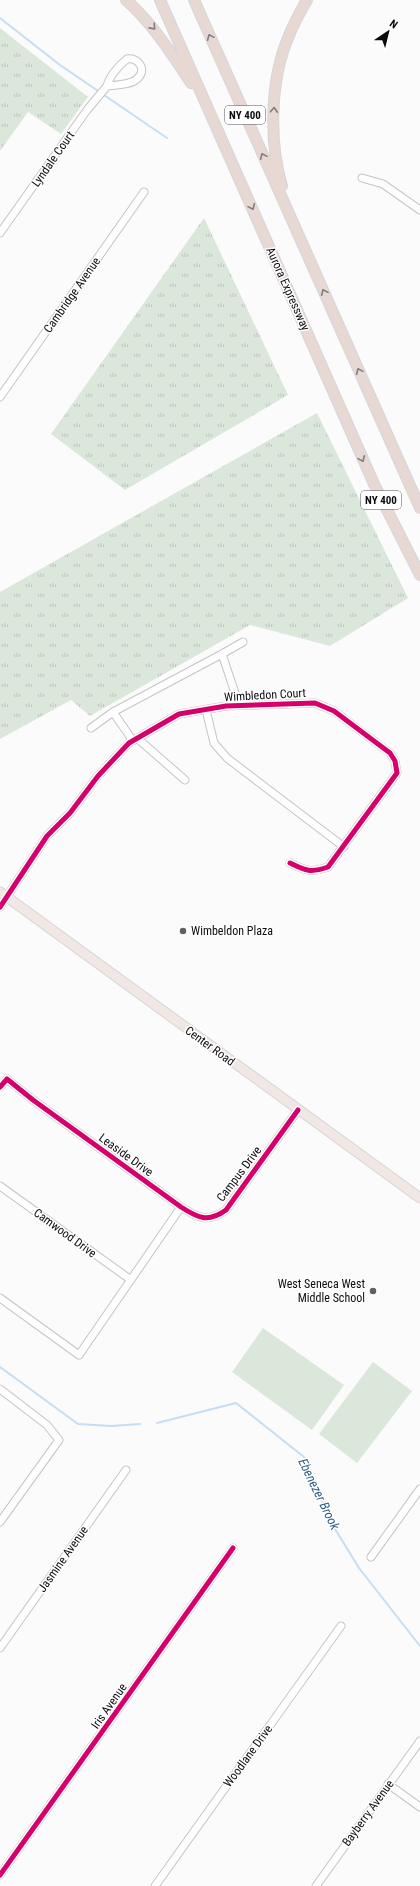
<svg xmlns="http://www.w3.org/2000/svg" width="420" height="1886" viewBox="0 0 420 1886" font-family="'Roboto Condensed',sans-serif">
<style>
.grass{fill:url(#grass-tufts)}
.pitch{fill:#dce7dc}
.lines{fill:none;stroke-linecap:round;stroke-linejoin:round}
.stream{stroke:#c6ddf2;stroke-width:2}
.minor-casing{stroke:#c5c5c7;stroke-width:9}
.major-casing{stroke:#d6d6d8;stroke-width:11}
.highway-casing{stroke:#d6d6d8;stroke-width:12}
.minor{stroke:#fefeff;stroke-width:7}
.major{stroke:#f1e7e5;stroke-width:9}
.highway{stroke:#e7d8d4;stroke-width:10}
.cycleway-casing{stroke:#fff;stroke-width:8}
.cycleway{stroke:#d6006c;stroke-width:5}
.oneway{stroke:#847c7c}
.poi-dot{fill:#606063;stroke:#fff;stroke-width:1.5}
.labels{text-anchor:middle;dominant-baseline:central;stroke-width:3;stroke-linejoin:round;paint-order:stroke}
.shield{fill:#fff;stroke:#555558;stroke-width:1}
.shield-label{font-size:11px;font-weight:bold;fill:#0c0c10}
.street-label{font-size:12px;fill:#0c0c10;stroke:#fff}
.poi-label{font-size:12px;fill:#0c0c10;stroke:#fff;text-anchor:start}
.water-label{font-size:13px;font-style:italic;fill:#2d5c84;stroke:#fff}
</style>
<defs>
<pattern id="grass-tufts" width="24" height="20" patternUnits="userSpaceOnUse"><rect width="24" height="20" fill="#dce7dc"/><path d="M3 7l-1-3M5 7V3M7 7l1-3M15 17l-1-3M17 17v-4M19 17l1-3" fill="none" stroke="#bcc5bc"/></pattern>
</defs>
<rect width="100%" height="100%" fill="#fbfbfc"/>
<path class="grass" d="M 0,28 L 88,97 L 61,134 L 28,112 L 0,151 Z
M 204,218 L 288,395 L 125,490 L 51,434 Z
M 317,413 L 408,598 L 330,646 L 250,625 L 90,716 L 71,700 L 0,739 L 0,592 Z"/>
<path class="pitch" d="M 263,1328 L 344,1385 L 312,1430 L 232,1372 Z
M 373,1362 L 412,1391 L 357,1463 L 319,1434 Z"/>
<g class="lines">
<path class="stream" d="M 0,18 L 60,65 L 167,138
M 0,1367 L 78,1424 L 111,1426 L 140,1424
M 157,1423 L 236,1403 L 304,1457 L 332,1524 L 359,1568 L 420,1646"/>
<defs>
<path id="minor" d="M 127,59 C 138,57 147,69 138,78 C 132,85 116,85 107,86 C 109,77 119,65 127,59 Z
M 362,178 L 383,184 L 420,210
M 0,233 L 87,110 L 107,86
M 0,397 L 144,192
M 222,654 L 243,642
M 206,710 L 214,743 L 227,758 L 344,847
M 91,728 L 113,712
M 137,738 L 185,780
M 133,741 L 113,712 L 222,654 L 239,705
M 0,907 L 47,836 L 70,813 L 98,776 L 129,743 L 179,714 L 226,706 L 315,703 L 334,711 L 390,753 L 395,761 L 397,773 L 328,867 C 311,873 306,871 290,863
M 0,1087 L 7,1079 L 33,1100 L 181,1207 C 198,1218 208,1223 226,1210 L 298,1110
M 0,1186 L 131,1280
M 0,1298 L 79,1355 L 181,1207
M 0,1389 L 47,1425 L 59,1440 L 0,1522
M 371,1557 L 420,1489
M 0,1648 L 126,1470
M 388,1784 L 420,1807
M 0,1875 L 233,1548
M 155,1886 L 341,1626
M 316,1886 L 420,1741"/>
<path id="major" d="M 0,892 L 420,1198"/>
<path id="highway" d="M 126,0 C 153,24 171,53 191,83
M 160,0 L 374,484 L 420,575
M 194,0 L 420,508
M 282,186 C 269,142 270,81 288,38 C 293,25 300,12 307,0"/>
</defs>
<use href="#minor" class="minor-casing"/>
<use href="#major" class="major-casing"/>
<use href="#highway" class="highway-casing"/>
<use href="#minor" class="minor"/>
<use href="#major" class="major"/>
<use href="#highway" class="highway"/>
<defs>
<path id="cycleway" d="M 0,907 L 47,836 L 70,813 L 98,776 L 129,743 L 179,714 L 226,706 L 315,703 L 334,711 L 390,753 L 395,761 L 397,773 L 328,867 C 311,873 306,871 290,863
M 0,1087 L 7,1079 L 33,1100 L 181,1207 C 198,1218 208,1223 226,1210 L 298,1110
M 0,1875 L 233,1548"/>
</defs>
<use href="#cycleway" class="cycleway-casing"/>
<use href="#cycleway" class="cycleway"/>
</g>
<defs><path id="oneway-chevron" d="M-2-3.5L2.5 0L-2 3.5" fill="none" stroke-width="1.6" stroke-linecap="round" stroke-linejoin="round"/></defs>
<g class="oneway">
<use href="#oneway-chevron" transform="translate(153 27) rotate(48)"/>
<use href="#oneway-chevron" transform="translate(210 37) rotate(-114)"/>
<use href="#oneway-chevron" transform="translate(274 110) rotate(-87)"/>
<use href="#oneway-chevron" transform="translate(263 156) rotate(-114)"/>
<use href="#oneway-chevron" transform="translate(252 207) rotate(66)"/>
<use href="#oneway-chevron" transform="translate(324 292) rotate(-114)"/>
<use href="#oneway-chevron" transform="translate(359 371) rotate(-114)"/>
<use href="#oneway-chevron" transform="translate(362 459) rotate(66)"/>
</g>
<g class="poi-dot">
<circle cx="183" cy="931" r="4"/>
<circle cx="373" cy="1291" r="4"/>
</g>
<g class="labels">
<g class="shield">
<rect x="225" y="106" width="40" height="18" rx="3"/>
<rect x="361" y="491" width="40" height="18" rx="3"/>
</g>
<g class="shield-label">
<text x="245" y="115">NY 400</text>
<text x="381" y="500">NY 400</text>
</g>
<g class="street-label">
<text transform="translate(53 159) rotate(-55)">Lyndale Court</text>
<text transform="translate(288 289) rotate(66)">Aurora Expressway</text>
<text transform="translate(72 295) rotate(-55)">Cambridge Avenue</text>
<text transform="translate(265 695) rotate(-3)">Wimbledon Court</text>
<text transform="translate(210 1046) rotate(36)">Center Road</text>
<text transform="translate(126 1155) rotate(36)">Leaside Drive</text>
<text transform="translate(239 1174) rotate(-53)">Campus Drive</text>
<text transform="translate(65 1233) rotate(36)">Camwood Drive</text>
<text transform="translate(63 1559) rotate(-55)">Jasmine Avenue</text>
<text transform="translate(109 1706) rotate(-55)">Iris Avenue</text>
<text transform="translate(248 1756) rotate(-54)">Woodlane Drive</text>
<text transform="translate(368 1813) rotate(-54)">Bayberry Avenue</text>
</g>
<g class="poi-label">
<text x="191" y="931">Wimbeldon Plaza</text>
<text x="365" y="1284" text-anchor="end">West Seneca West<tspan x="365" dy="14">Middle School</tspan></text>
</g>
<g class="water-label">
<text transform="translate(319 1494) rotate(64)">Ebenezer Brook</text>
</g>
</g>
<g transform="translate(388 32) rotate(35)" stroke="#ffffff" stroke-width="3" paint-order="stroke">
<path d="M0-3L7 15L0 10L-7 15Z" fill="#0c0c10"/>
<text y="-6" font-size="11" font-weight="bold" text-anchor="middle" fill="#0c0c10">N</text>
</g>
</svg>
